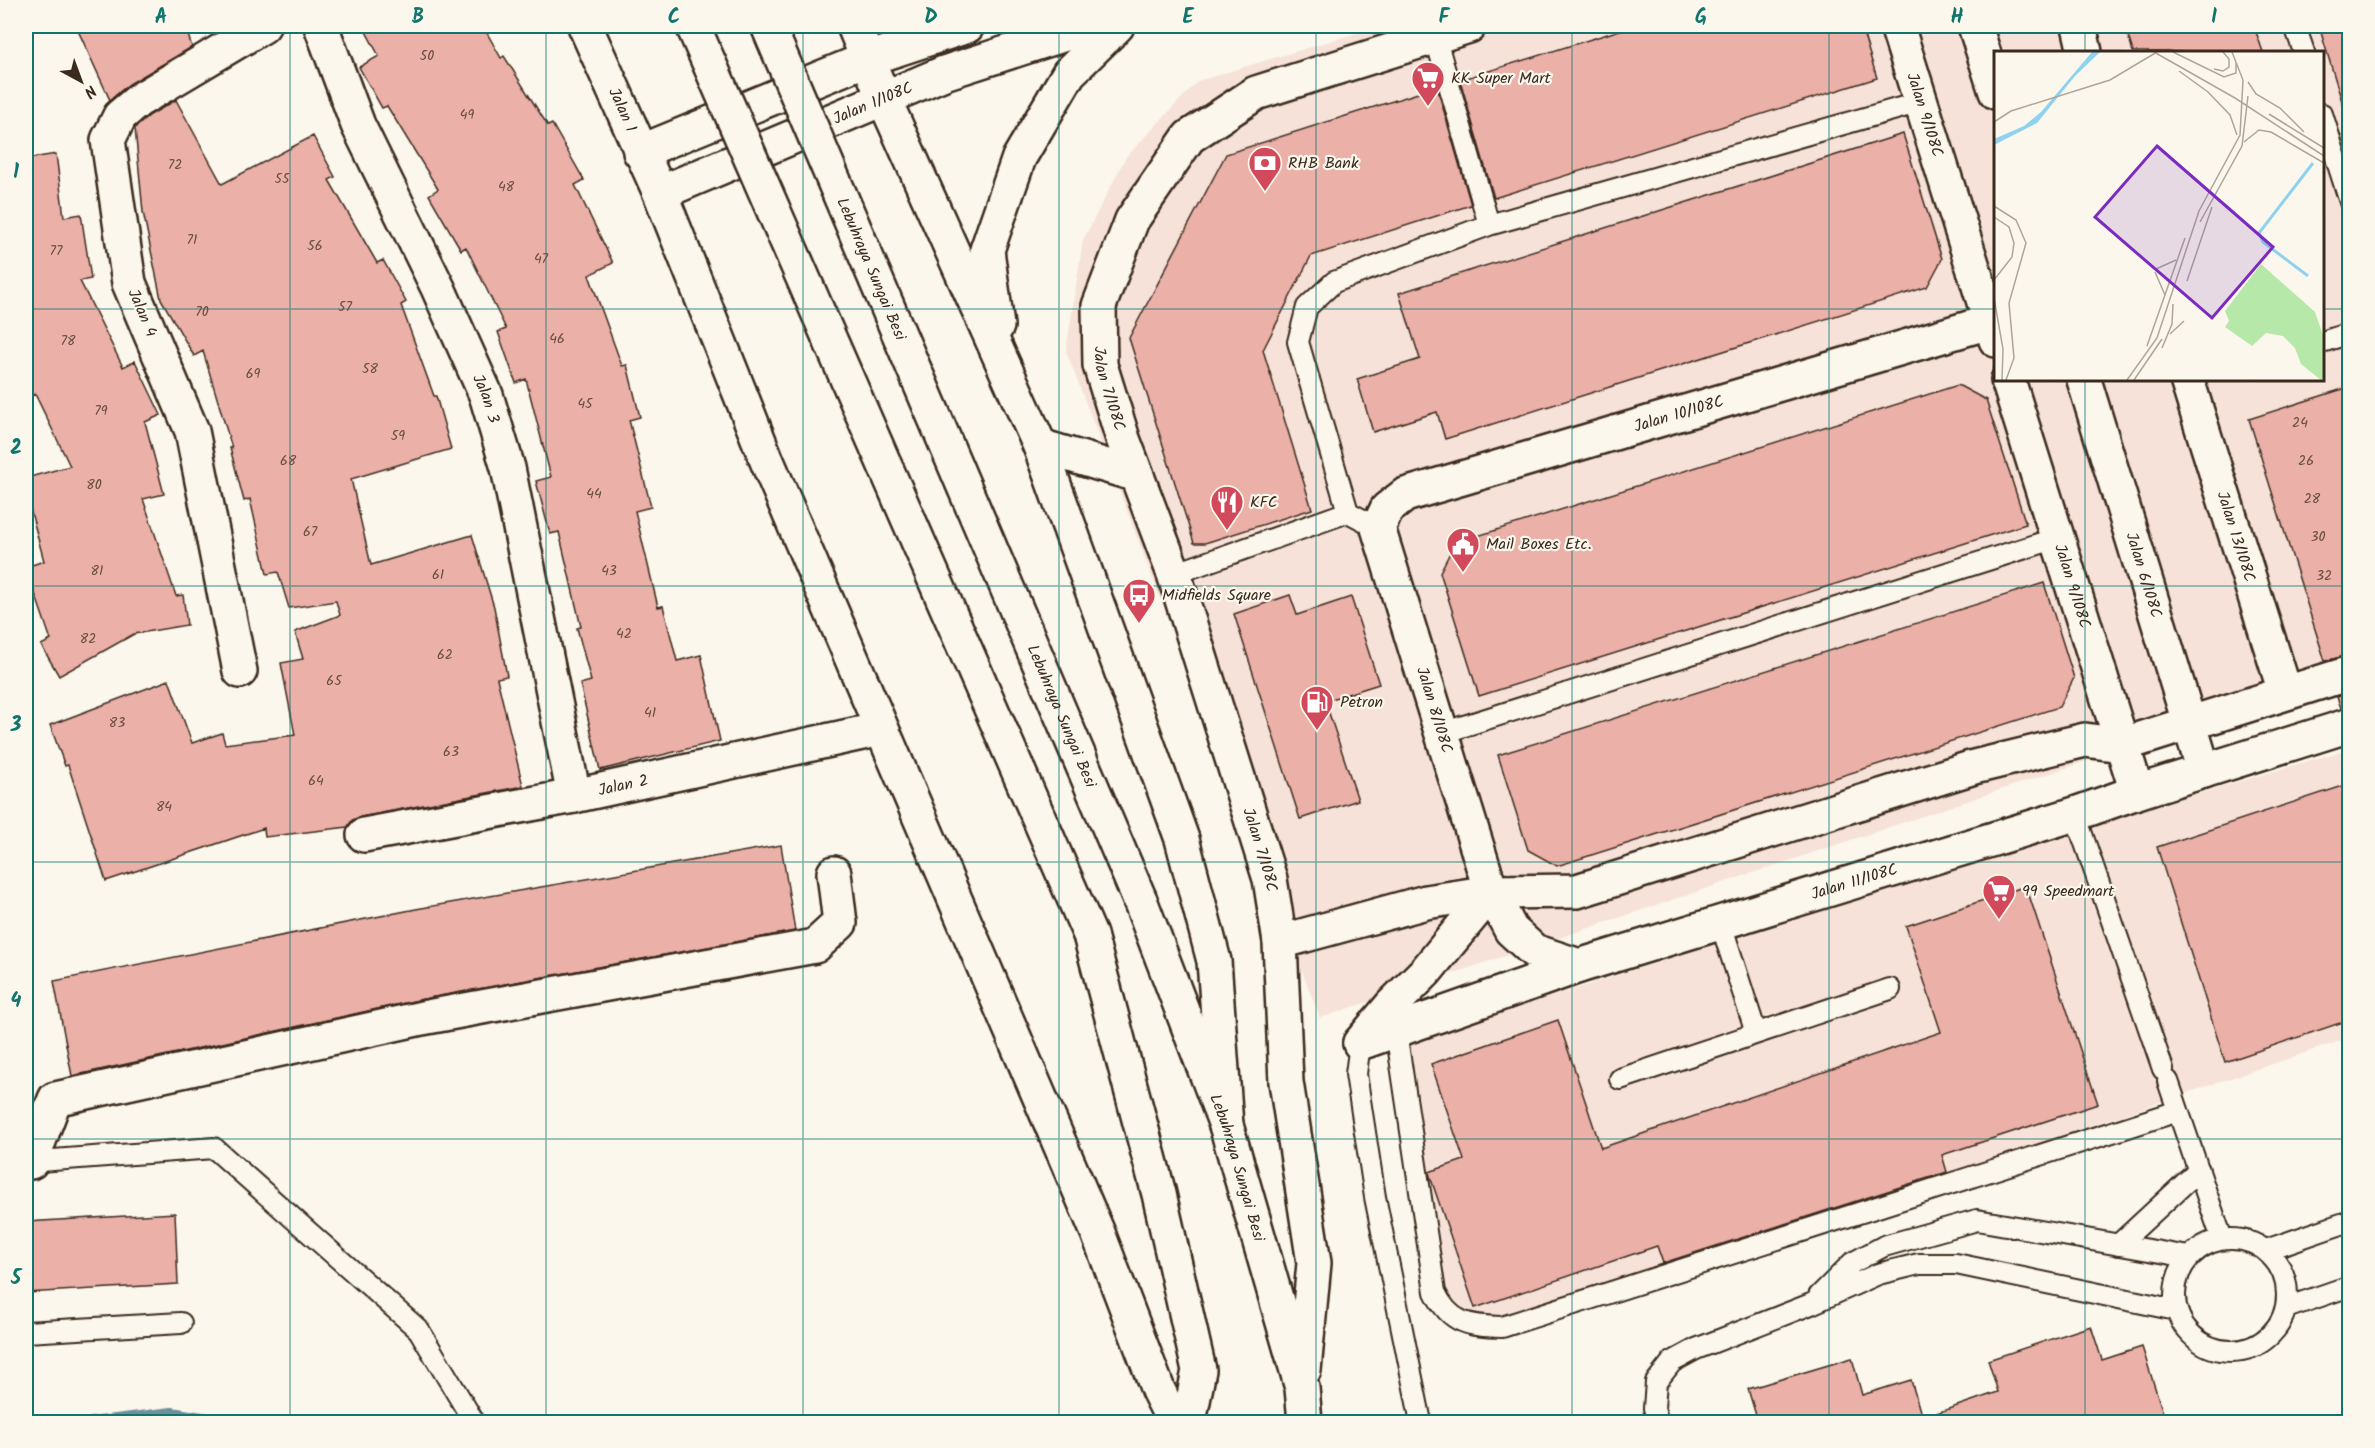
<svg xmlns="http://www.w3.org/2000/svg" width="2375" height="1448" viewBox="0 0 2375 1448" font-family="Kalam,sans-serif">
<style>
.built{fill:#f6e2d8;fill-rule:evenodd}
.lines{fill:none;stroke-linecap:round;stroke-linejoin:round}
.stream{stroke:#6d8f9c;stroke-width:10}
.building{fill:#ebb0a8;stroke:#3b2a1e;stroke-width:1.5}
.service-casing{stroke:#3b2a1e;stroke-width:24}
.minor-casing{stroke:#3b2a1e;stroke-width:38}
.tertiary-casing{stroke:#3b2a1e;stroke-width:38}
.motorway-casing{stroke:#3b2a1e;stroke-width:38}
.service{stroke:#fbf7ec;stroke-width:20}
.minor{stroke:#fbf7ec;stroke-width:33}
.tertiary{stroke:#fbf7ec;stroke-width:33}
.motorway{stroke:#fbf7ec;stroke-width:33}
.motorway-bridge-casing{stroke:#3b2a1e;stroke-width:38;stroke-linecap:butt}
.motorway-bridge{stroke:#fbf7ec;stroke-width:33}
.grid{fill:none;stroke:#0f766e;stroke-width:1.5;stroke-opacity:0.55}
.labels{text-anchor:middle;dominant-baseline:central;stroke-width:4.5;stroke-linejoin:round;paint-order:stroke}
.number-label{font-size:14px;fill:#674c40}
.poi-label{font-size:16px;fill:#3b2a1e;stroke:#fbf7ec;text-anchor:start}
.street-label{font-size:16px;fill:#3b2a1e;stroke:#fbf7ec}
.inset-river{fill:none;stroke:#8ed2f0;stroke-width:3}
.inset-road{fill:none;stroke:#aea59a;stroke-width:1.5}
.view{fill:#7b2cbf;fill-opacity:0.15;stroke:#7b2cbf;stroke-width:3}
.inset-edge{fill:none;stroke:#3b2a1e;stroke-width:3}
.neatline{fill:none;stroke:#0f766e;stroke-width:2}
.grid-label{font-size:20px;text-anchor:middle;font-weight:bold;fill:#0f766e}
</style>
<rect width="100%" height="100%" fill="#fbf7ec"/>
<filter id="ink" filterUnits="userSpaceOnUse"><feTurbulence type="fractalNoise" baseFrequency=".0167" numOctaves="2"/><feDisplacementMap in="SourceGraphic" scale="12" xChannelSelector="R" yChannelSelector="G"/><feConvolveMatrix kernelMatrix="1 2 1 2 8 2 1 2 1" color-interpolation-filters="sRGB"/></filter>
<g filter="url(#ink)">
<path class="built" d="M 1380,26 L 2349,26 L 2349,673 L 1320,1018 L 1066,351 L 1083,240 L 1126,157 L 1198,81 ZM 1996,52 L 2322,52 L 2322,380 L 1996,380 Z
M 2349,749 L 2349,1038 L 1954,1172 L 1502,1316 L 1473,1316 L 1451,1304 L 1443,1284 L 1405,1044 L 1996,853 Z"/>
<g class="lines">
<path class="stream" d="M 91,1422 L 172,1412 L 232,1422"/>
</g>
<path class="building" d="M 76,26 L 185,26 L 192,47 L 129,84 L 110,100 Z
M 363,26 L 483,26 L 501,58 L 504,56 L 548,126 L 552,124 L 584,180 L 575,185 L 613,263 L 589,275 L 622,366 L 627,365 L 640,417 L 629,420 L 651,507 L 635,511 L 658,607 L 663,606 L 677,661 L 701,655 L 720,741 L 600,770 L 580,684 L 591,681 L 577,628 L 581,627 L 559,532 L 550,534 L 536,481 L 551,477 L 526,379 L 516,383 L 498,332 L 506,329 L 466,247 L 461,250 L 429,195 L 438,189 L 387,106 L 382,108 L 359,67 L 379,56 Z
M 1633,26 L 1861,26 L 1877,78 L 1494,198 L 1460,80 Z
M 2125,26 L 2254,26 L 2263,52 L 2133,52 Z
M 2319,26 L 2349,26 L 2349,104 L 2343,105 Z
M 1437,87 L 1471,205 L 1311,256 L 1263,350 L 1312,509 L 1205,543 L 1194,543 L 1129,338 L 1226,154 Z
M 176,100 L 222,184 L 313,136 L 335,177 L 329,180 L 377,263 L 383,260 L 406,302 L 401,305 L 434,396 L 436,396 L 451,449 L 351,479 L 371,565 L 472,535 L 494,607 L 507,676 L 497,678 L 523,786 L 361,817 L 352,820 L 348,827 L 265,837 L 264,828 L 106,881 L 68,765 L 65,766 L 50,725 L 169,680 L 192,743 L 222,733 L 225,744 L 295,735 L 281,663 L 303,659 L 295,632 L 340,615 L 336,601 L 289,608 L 278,572 L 267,574 L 250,499 L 244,501 L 230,448 L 232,448 L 203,351 L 194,356 L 161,299 L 143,212 L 135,128 L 150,115 Z
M 1903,134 L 1942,259 L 1927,287 L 1445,439 L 1437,412 L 1373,432 L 1357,379 L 1420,359 L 1399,293 Z
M 56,154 L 64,217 L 81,214 L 91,279 L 80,281 L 123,367 L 135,361 L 161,415 L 145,422 L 164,494 L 143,499 L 176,596 L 183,595 L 187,625 L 134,634 L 59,676 L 41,645 L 51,640 L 26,567 L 44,561 L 26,493 L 26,478 L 70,466 L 35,394 L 26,398 L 26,159 Z
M 1958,385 L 1986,400 L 2026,524 L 1479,696 L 1440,572 L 1455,543 Z
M 2349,387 L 2349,655 L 2325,661 L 2249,419 Z
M 2044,583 L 2074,678 L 2059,707 L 1557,866 L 1528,850 L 1498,755 Z
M 1290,595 L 1297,615 L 1351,597 L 1379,684 L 1325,701 L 1358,800 L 1300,819 L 1234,614 Z
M 2349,693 L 2349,707 L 2341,708 L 2337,697 Z
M 2349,784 L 2349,1020 L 2225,1062 L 2157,847 Z
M 781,845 L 795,931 L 418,1000 L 72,1076 L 54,981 L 416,909 Z
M 2026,886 L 2098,1104 L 1942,1155 L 1947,1172 L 1663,1263 L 1657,1246 L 1475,1308 L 1430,1176 L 1429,1172 L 1464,1160 L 1431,1064 L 1558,1020 L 1601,1148 L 1941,1032 L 1906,926 Z
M 175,1213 L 178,1284 L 26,1293 L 26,1222 Z
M 2091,1326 L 2102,1360 L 2142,1347 L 2166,1422 L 1758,1422 L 1748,1389 L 1852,1358 L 1862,1395 L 1911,1380 L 1922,1418 L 1998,1392 L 1988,1360 Z"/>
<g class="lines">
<defs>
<path id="service" d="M 2295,26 L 2304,52
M 1435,36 L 1489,225
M 2322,114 L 2350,202
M 2322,342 L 2350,333
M 1378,528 L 1348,512 L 1298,342 L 1307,307 L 1334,282 L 1489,225 L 1921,102
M 1174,574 L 1348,512
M 1442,733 L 2057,538
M 2075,814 L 2163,1069
M 1721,924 L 1756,1033
M 1396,1031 L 1435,1292 C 1450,1324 1469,1326 1502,1327 L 2178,1111
M 1360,1043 L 1356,1074 L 1375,1197 L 1421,1422
M 1620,1079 L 1890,989
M 2168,1081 L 2222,1239
M 26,1162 L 214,1148 L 419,1330 L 474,1422
M2175 1295a56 56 0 1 1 112 0a56 56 0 1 1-112 0Z
M 2118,1245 L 2199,1170
M 2266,1250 L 2350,1221
M 1819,1296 L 1852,1263 L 1884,1246 L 1977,1220 L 2189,1257
M 2286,1308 L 2350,1286
M 26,1332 L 181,1323
M 1658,1422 L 1654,1408 L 1656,1382 L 1672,1362 L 1696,1349 L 1811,1304 L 1878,1274 L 1919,1264 L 1956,1264 L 2176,1310"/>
<g id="minor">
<path id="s1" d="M 321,26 L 358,125 L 438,288 L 486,395 L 508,468 L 574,796"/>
<path id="s2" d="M 1469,26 L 1256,93 L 1189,137 L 1132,220 L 1099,306 L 1100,365 L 1123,439 L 1174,574 L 1270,879 L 1280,942 L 1426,902 L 1491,892 L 1577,891 L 1974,767 L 2085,740 L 2121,745 L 2350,673"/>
<path id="s3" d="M 1897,26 L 1996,340"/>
<path d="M 1975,26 L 1996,92"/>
<path d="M 2079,26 L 2085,52"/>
<path id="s4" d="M 2008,380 L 2137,792"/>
<path id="s5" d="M 2084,380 L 2204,771"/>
<path id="s6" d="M 2187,380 L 2285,692"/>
<path d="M 1040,446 L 1137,475"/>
<path d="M 240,671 L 192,431 L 129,283 L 108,140 L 120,116 L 139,100 L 263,26"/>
<path id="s7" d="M 364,835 L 574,796 L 881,729"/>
<path id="s8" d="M 1579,966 L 1534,951 L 1511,930 L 1491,892 L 1378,528 L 1387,509 L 1405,495 L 1996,320"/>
<path id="s9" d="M 1360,1043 L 1579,966 L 2075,814 L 2137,792 L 2350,725"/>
<path d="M 1360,1043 L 1391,1006 L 1426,971 L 1491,892"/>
<path d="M 31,1162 L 55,1099 L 422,1018 L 815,946 L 840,923 L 834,873"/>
</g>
<g id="tertiary">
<path id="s10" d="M 585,26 L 660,193 L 944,73 L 1090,26"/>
<path d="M 640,152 L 867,59 L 967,26"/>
</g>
<g id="motorway">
<path d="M 854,26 L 884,99 L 1040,446 L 1182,839 L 1214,961 L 1226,1125"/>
<path d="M 660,193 L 767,461 L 1098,1233 L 1158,1390 L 1174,1422"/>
<path d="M 997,326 L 987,250 L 1019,158 L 1069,73 L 1117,26"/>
<path id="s11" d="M 1140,900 L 1226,1125 L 1302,1388 L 1305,1422"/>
<path d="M 1090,935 L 1159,1194 L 1199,1370 L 1189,1422"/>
<path d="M 1280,942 L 1286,1082 L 1314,1263 L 1304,1370"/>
</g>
</defs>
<use href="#service" class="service-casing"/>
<use href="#minor" class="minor-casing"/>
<use href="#tertiary" class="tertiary-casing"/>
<use href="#motorway" class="motorway-casing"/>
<use href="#service" class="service"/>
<use href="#minor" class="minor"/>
<use href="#tertiary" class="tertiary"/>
<use href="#motorway" class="motorway"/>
<defs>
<g id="motorway-bridge">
<path d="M 693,26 L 1090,935"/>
<path id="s12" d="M 768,26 L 1140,900"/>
</g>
</defs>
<use href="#motorway-bridge" class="motorway-bridge-casing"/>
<use href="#motorway-bridge" class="motorway-bridge"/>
</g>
</g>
<path class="grid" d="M 290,26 L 290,1422M 546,26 L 546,1422M 803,26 L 803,1422M 1059,26 L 1059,1422M 1316,26 L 1316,1422M 1572,26 L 1572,1422M 1829,26 L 1829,1422M 2085,26 L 2085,52M 26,309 L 1996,309M 2322,309 L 2350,309M 2085,380 L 2085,1422M 26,586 L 2350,586M 26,862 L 2350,862M 26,1139 L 2350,1139"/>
<defs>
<symbol id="supermarket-pin" viewBox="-11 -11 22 30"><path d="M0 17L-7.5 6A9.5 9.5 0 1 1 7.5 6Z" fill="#d1495b" stroke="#fbf7ec"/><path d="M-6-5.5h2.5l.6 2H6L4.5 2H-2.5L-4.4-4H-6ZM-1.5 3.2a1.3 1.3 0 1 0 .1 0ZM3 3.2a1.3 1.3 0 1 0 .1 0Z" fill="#fff"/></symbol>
<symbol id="bank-pin" viewBox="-11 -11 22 30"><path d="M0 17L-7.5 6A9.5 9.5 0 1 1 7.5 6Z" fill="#d1495b" stroke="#fbf7ec"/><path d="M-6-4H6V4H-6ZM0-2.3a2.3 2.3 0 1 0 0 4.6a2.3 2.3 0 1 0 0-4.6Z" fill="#fff"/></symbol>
<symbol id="restaurant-pin" viewBox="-11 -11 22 30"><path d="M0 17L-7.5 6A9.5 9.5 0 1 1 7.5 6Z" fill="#d1495b" stroke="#fbf7ec"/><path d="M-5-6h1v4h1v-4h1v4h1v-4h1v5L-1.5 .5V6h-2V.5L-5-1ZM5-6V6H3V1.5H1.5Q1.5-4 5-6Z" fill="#fff"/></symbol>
<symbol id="civic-pin" viewBox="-11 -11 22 30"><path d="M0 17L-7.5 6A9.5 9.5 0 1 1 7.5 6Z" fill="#d1495b" stroke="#fbf7ec"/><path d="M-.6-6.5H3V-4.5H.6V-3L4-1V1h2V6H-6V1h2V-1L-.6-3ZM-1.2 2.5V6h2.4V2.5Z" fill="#fff"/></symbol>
<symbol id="bus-pin" viewBox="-11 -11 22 30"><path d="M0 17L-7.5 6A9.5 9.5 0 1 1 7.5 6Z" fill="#d1495b" stroke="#fbf7ec"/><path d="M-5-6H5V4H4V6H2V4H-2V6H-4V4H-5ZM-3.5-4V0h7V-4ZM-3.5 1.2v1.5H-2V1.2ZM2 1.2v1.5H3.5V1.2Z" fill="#fff"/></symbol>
<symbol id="fuel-pin" viewBox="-11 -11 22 30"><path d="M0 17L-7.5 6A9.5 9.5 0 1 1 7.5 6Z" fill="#d1495b" stroke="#fbf7ec"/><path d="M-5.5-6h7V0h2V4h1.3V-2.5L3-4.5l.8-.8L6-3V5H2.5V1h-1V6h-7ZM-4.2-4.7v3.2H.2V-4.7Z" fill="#fff"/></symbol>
</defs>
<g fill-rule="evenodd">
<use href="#supermarket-pin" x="1409" y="59" width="38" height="52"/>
<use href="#bank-pin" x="1246" y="144" width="38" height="52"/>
<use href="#restaurant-pin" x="1208" y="483" width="38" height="52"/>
<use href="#civic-pin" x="1444" y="525" width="38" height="52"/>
<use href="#bus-pin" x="1120" y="576" width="38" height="52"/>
<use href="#fuel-pin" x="1298" y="683" width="38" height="52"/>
<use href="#supermarket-pin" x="1980" y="872" width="38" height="52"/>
</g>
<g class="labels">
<g class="number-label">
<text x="427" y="56">50</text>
<text x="467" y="115">49</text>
<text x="175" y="165">72</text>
<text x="282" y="179">55</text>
<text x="506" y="187">48</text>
<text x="192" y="240">71</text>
<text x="315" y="246">56</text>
<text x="56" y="251">77</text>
<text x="541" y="259">47</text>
<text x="345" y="307">57</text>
<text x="202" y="312">70</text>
<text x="557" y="339">46</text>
<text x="68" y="341">78</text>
<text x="370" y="369">58</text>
<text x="253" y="374">69</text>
<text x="585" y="404">45</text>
<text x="101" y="411">79</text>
<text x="2300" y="423">24</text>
<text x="398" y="436">59</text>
<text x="288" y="461">68</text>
<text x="2306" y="461">26</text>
<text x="94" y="485">80</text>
<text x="594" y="494">44</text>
<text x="2312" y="499">28</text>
<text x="310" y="532">67</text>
<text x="2318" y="537">30</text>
<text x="97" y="571">81</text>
<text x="609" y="571">43</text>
<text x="438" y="575">61</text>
<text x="2324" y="576">32</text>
<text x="624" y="634">42</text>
<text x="88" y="639">82</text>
<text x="445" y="655">62</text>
<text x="334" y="681">65</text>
<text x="650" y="713">41</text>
<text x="117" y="723">83</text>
<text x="451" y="752">63</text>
<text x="316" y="781">64</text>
<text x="164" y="807">84</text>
</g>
<g class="poi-label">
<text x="1451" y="78">KK Super Mart</text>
<text x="1288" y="163">RHB Bank</text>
<text x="1250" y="502">KFC</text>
<text x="1486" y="544">Mail Boxes Etc.</text>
<text x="1162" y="595">Midfields Square</text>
<text x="1340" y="702">Petron</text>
<text x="2022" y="891">99 Speedmart</text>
</g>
<g class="street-label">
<text stroke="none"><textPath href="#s10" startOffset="414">Jalan 1/108C</textPath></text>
<text stroke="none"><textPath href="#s10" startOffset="92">Jalan 1</textPath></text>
<text stroke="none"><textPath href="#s3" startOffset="93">Jalan 9/108C</textPath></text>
<text stroke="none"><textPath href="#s12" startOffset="264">Lebuhraya Sungai Besi</textPath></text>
<text transform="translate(142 313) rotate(67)">Jalan 4</text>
<text stroke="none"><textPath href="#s2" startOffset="580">Jalan 7/108C</textPath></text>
<text stroke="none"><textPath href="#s1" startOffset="408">Jalan 3</textPath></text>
<text stroke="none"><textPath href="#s8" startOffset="832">Jalan 10/108C</textPath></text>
<text stroke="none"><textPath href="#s6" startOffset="164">Jalan 13/108C</textPath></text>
<text stroke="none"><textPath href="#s5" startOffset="204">Jalan 6/108C</textPath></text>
<text stroke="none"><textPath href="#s4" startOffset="216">Jalan 9/108C</textPath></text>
<text transform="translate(1434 710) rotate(73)">Jalan 8/108C</text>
<text stroke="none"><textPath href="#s12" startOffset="750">Lebuhraya Sungai Besi</textPath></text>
<text stroke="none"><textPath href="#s7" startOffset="264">Jalan 2</textPath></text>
<text stroke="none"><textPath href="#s2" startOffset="1066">Jalan 7/108C</textPath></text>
<text stroke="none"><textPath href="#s9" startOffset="520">Jalan 11/108C</textPath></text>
<text stroke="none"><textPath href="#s11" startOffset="285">Lebuhraya Sungai Besi</textPath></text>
</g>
</g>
<g transform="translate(1994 51)">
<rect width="330" height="330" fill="#fbf7ec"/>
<path d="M 267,213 L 321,261 L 330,287 L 330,326 L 327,329 L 307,313 L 301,297 L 289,285 L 272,282 L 258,295 L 231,276 L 235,270 L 231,260 Z" fill="#b6e8a9"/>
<path d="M 98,1 L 106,1 L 81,25 L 43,72 L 0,94 L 0,88 L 30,75 L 47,61 Z" fill="#8ed2f0"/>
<path class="inset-river" d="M 314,225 L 269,191 L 265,182 L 319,112"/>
<path class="inset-road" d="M 160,1 L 241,47 L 330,105M 179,1 L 230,26 L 242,22 L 242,11M 220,18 L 229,20 L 235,16 L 235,8 L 229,1M 185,20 L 214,41 L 236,64 L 243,84M 254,31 L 262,43 L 286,57 L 310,81M 275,63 L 330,97M 0,71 L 17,60 L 116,29 L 163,1M 250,91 L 265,79 L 277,81 L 330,112M 0,155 L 22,169 L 32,192 L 15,252 L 20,307 L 12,329M 0,166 L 15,176 L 20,192 L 18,206 L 0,229M 206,171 L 248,95 L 254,45M 162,218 L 182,209M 161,221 L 171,244M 193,230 L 218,156M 0,247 L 9,298 L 8,329M 176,283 L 190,270M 153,295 L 191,187M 168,297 L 178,273 L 179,253M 133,329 L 163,287 L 205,160 L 246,84 L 249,29 L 238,1M 140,329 L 168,288"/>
<path class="view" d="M 163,95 L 279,196 L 218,267 L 101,166 Z"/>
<rect width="330" height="330" class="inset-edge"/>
</g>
<rect width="2375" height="1448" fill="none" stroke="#fbf7ec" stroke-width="66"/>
<g transform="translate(81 81) rotate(139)" stroke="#fbf7ec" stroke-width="4.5" paint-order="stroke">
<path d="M0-4.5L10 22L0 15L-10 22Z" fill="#3b2a1e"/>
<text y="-9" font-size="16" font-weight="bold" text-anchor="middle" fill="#3b2a1e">N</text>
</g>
<rect x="33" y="33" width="2309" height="1382" class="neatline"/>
<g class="grid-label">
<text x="161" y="23">A</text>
<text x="418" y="23">B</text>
<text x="674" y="23">C</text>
<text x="931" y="23">D</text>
<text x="1188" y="23">E</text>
<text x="1444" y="23">F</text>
<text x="1701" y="23">G</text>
<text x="1957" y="23">H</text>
<text x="2214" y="23">I</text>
<text x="16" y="178">1</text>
<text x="16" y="454">2</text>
<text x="16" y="731">3</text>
<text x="16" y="1007">4</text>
<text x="16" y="1284">5</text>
</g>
</svg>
